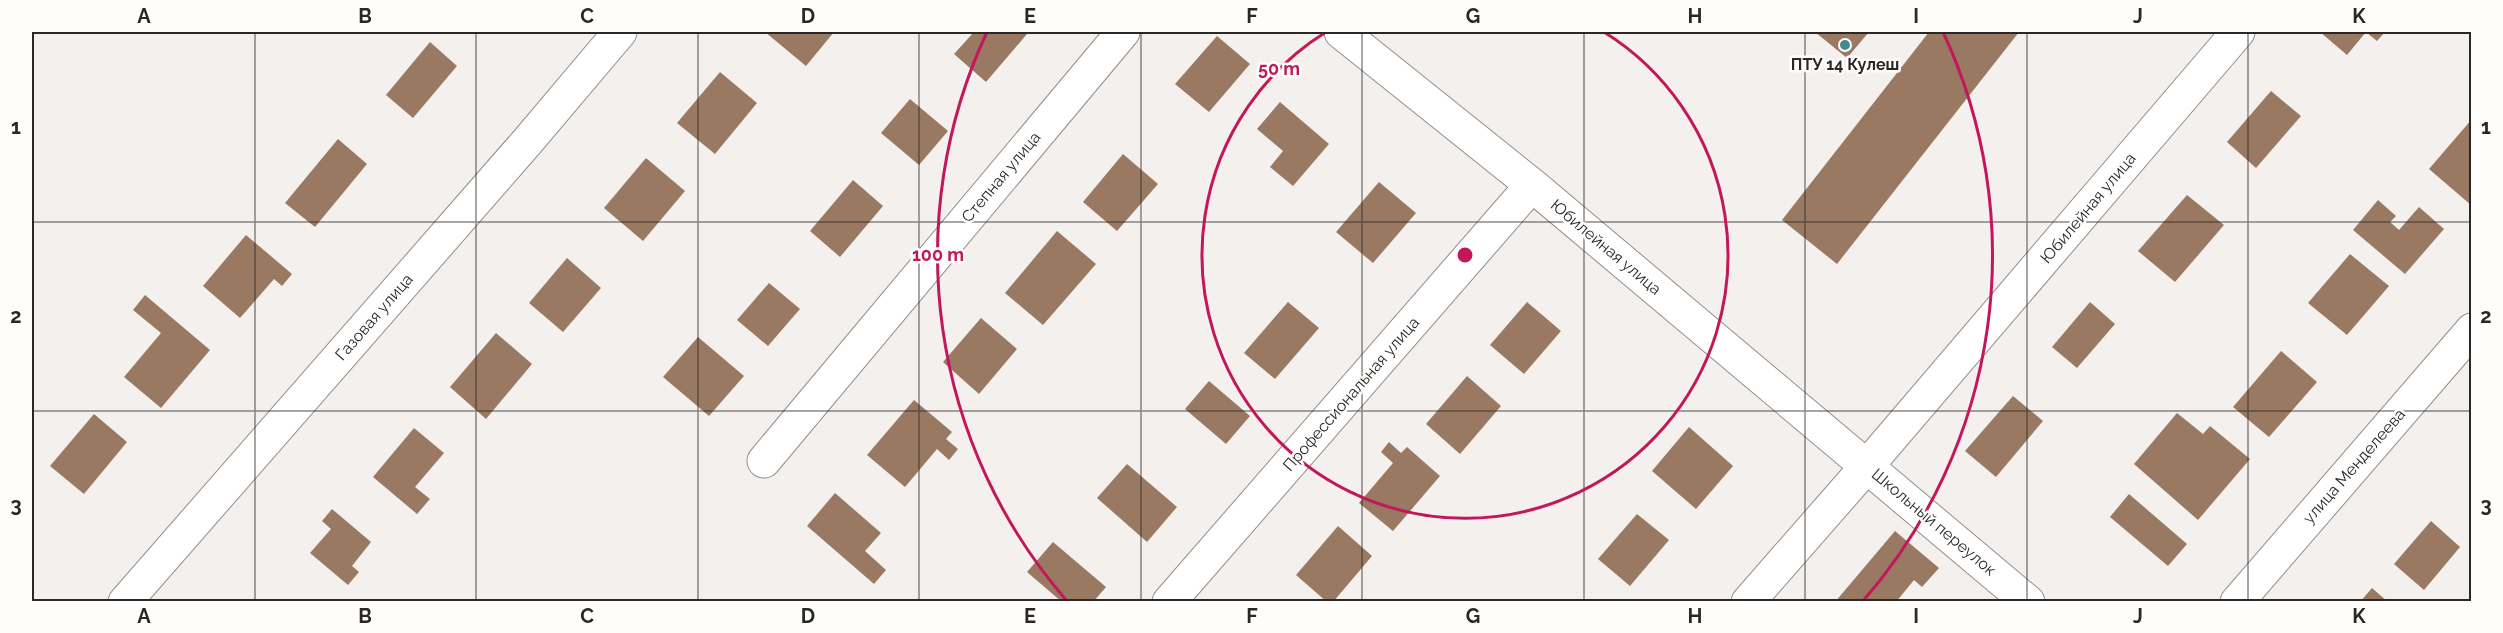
<svg xmlns="http://www.w3.org/2000/svg" width="2503" height="633" viewBox="0 0 2503 633" font-family="Raleway,sans-serif">
<style>
.building{fill:#9a7963}
.lines{fill:none;stroke-linecap:round;stroke-linejoin:round}
.minor-casing{stroke:#928e8c;stroke-width:35}
.minor{stroke:#fff;stroke-width:33}
.grid{fill:none;stroke:#292827;stroke-width:1.5;stroke-opacity:0.55}
.ring{fill:none;stroke:#c2185b;stroke-width:3}
.poi-dot{fill:#438a93;stroke:#fffefd;stroke-width:2}
.labels{text-anchor:middle;dominant-baseline:central;stroke-width:5;stroke-linejoin:round;paint-order:stroke}
.poi-label{font-size:16px;font-weight:bold;fill:#292827;stroke:#fffefd}
.street-label{font-size:16px;fill:#292827;stroke:#fffefd}
.centre{fill:#c2185b;stroke:#fffefd;stroke-width:3}
.ring-label{font-size:18px;text-anchor:middle;font-weight:bold;fill:#c2185b;stroke:#fffefd;stroke-width:5;stroke-linejoin:round;paint-order:stroke}
.neatline{fill:none;stroke:#292827;stroke-width:2}
.grid-label{font-size:20px;text-anchor:middle;font-weight:bold;fill:#292827}
</style>
<rect width="100%" height="100%" fill="#f4f0ed"/>
<path class="building" d="M 765,32 L 834,32 L 806,66 Z
M 974,32 L 1024,32 L 1027,34 L 986,82 L 954,54 Z
M 1815,32 L 1869,32 L 1847,58 Z
M 1929,32 L 2019,32 L 1837,264 L 1782,220 Z
M 2320,32 L 2385,32 L 2377,41 L 2366,32 L 2347,55 Z
M 1217,36 L 1250,64 L 1209,112 L 1175,84 Z
M 430,42 L 457,66 L 413,118 L 386,95 Z
M 720,72 L 757,103 L 715,154 L 677,123 Z
M 2271,91 L 2301,116 L 2256,168 L 2227,142 Z
M 910,99 L 948,131 L 919,165 L 881,133 Z
M 1280,102 L 1329,144 L 1293,186 L 1270,167 L 1283,151 L 1257,129 Z
M 2472,119 L 2472,204 L 2471,205 L 2429,169 Z
M 338,139 L 367,164 L 315,227 L 285,203 Z
M 1123,154 L 1158,184 L 1117,231 L 1083,202 Z
M 646,158 L 685,191 L 643,241 L 604,208 Z
M 853,180 L 883,206 L 840,257 L 810,231 Z
M 1379,182 L 1416,213 L 1373,263 L 1336,232 Z
M 2187,195 L 2224,225 L 2175,282 L 2138,251 Z
M 2378,200 L 2396,216 L 2390,222 L 2399,230 L 2419,207 L 2444,229 L 2405,274 L 2353,230 Z
M 1057,231 L 1096,264 L 1043,325 L 1005,293 Z
M 246,235 L 292,274 L 282,286 L 274,279 L 240,318 L 203,286 Z
M 2350,254 L 2389,286 L 2347,335 L 2308,303 Z
M 567,258 L 601,288 L 563,332 L 529,303 Z
M 769,283 L 800,309 L 768,346 L 737,320 Z
M 145,295 L 210,350 L 161,408 L 124,377 L 161,333 L 133,310 Z
M 1288,302 L 1319,328 L 1275,379 L 1244,353 Z
M 1527,302 L 1561,331 L 1524,374 L 1490,345 Z
M 2090,302 L 2115,324 L 2077,368 L 2052,347 Z
M 981,318 L 1017,349 L 979,394 L 943,362 Z
M 496,333 L 532,364 L 486,419 L 450,387 Z
M 698,337 L 744,376 L 709,416 L 663,377 Z
M 2281,351 L 2317,382 L 2269,437 L 2233,407 Z
M 1467,376 L 1501,406 L 1460,454 L 1426,424 Z
M 1209,381 L 1250,416 L 1226,444 L 1185,409 Z
M 2013,396 L 2043,421 L 1996,477 L 1965,451 Z
M 914,400 L 952,432 L 946,439 L 958,449 L 949,460 L 937,449 L 905,487 L 867,455 Z
M 2177,413 L 2203,434 L 2210,426 L 2250,459 L 2198,520 L 2134,464 Z
M 94,414 L 127,442 L 84,494 L 50,466 Z
M 1689,427 L 1733,466 L 1696,509 L 1652,471 Z
M 414,428 L 444,453 L 415,487 L 430,499 L 417,514 L 373,477 Z
M 1389,442 L 1401,453 L 1407,447 L 1440,476 L 1393,531 L 1359,503 L 1393,463 L 1381,452 Z
M 1127,464 L 1177,507 L 1147,542 L 1097,498 Z
M 835,493 L 881,533 L 865,551 L 886,570 L 874,584 L 807,526 Z
M 2129,494 L 2187,544 L 2168,566 L 2110,517 Z
M 332,509 L 371,542 L 352,566 L 359,572 L 348,585 L 310,553 L 331,529 L 322,521 Z
M 1637,514 L 1669,540 L 1630,586 L 1598,559 Z
M 2431,521 L 2460,547 L 2424,590 L 2394,564 Z
M 1338,526 L 1372,556 L 1333,602 L 1327,602 L 1296,575 Z
M 1895,531 L 1939,568 L 1922,587 L 1914,580 L 1896,602 L 1835,602 Z
M 1053,542 L 1106,587 L 1093,602 L 1062,602 L 1027,572 Z
M 2372,588 L 2388,602 L 2360,602 Z"/>
<g class="lines">
<defs>
<path id="minor" d="M 1341,32 L 1532,185 L 2028,602
M 764,461 L 1123,32
M 125,602 L 527,142 L 620,32
M 1169,602 L 1532,185
M 1748,602 L 1867,466 L 2238,32
M 2237,602 L 2472,330"/>
</defs>
<use href="#minor" class="minor-casing"/>
<use href="#minor" class="minor"/>
</g>
<path class="grid" d="M 255,32 L 255,602M 476,32 L 476,602M 698,32 L 698,602M 919,32 L 919,602M 1141,32 L 1141,602M 1362,32 L 1362,602M 1584,32 L 1584,602M 1805,32 L 1805,602M 2027,32 L 2027,602M 2248,32 L 2248,602M 32,222 L 2472,222M 32,411 L 2472,411"/>
<g class="ring">
<path d="M1604 32A263 263 0 1 1 1326 32"/>
<path d="M1067 601A527 527 0 0 1 987 32M1943 32A527 527 0 0 1 1863 601"/>
</g>
<circle class="poi-dot" cx="1845" cy="45" r="6"/>
<g class="labels">
<g class="poi-label">
<text x="1845" y="64">ПТУ 14 Кулеш</text>
</g>
<g class="street-label">
<text transform="translate(1001 177) rotate(-50)">Степная улица</text>
<text transform="translate(2088 208) rotate(-50)">Юбилейная улица</text>
<text transform="translate(1606 247) rotate(40)">Юбилейная улица</text>
<text transform="translate(374 317) rotate(-49)">Газовая улица</text>
<text transform="translate(1351 394) rotate(-49)">Профессиональная улица</text>
<text transform="translate(2354 466) rotate(-49)">улица Менделеева</text>
<text transform="translate(1934 522) rotate(40)">Школьный переулок</text>
</g>
</g>
<circle cx="1465" cy="255" r="9" class="centre"/>
<g class="ring-label">
<text x="1279" y="75">50 m</text>
<text x="938" y="261">100 m</text>
</g>
<rect width="2503" height="633" fill="none" stroke="#fffefd" stroke-width="66"/>
<rect x="33" y="33" width="2437" height="567" class="neatline"/>
<g class="grid-label">
<text x="144" y="23">A</text>
<text x="365" y="23">B</text>
<text x="587" y="23">C</text>
<text x="808" y="23">D</text>
<text x="1030" y="23">E</text>
<text x="1252" y="23">F</text>
<text x="1473" y="23">G</text>
<text x="1695" y="23">H</text>
<text x="1916" y="23">I</text>
<text x="2138" y="23">J</text>
<text x="2359" y="23">K</text>
<text x="16" y="134">1</text>
<text x="2486" y="134">1</text>
<text x="16" y="323">2</text>
<text x="2486" y="323">2</text>
<text x="16" y="512">3</text>
<text x="2486" y="512">3</text>
<text x="144" y="623">A</text>
<text x="365" y="623">B</text>
<text x="587" y="623">C</text>
<text x="808" y="623">D</text>
<text x="1030" y="623">E</text>
<text x="1252" y="623">F</text>
<text x="1473" y="623">G</text>
<text x="1695" y="623">H</text>
<text x="1916" y="623">I</text>
<text x="2138" y="623">J</text>
<text x="2359" y="623">K</text>
</g>
</svg>
